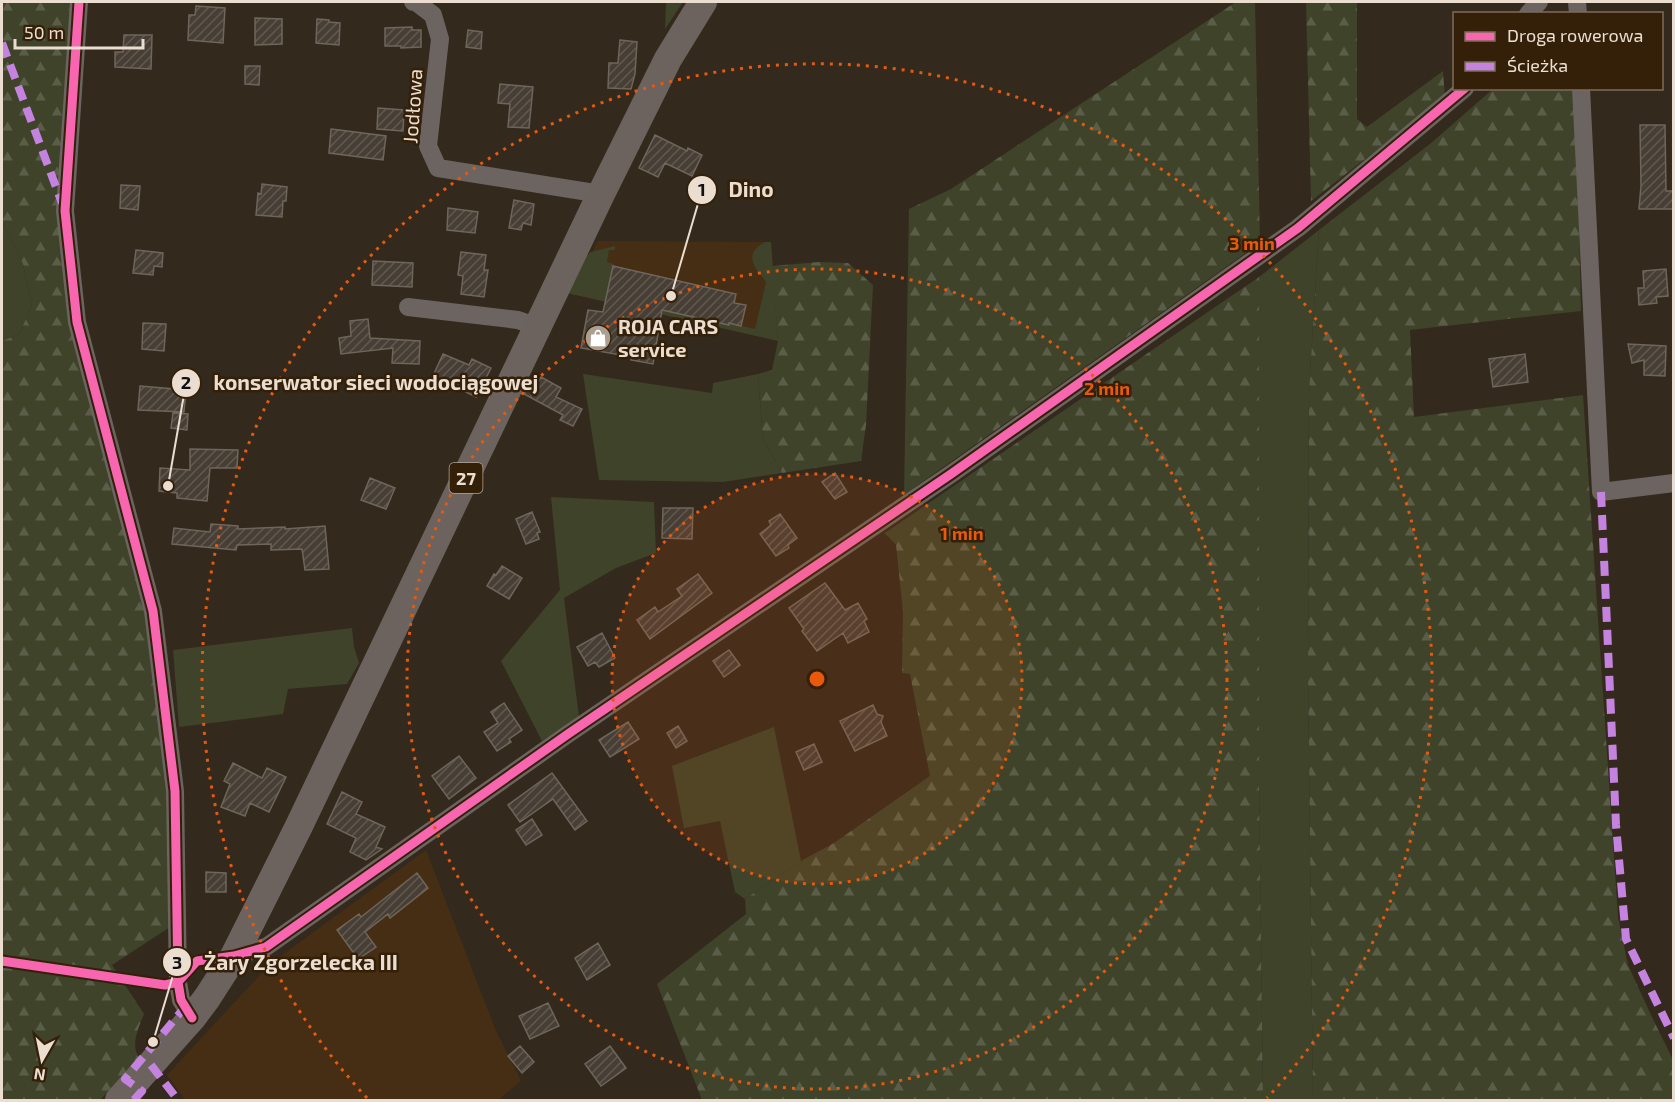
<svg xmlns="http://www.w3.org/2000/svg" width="1675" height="1102" viewBox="0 0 1675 1102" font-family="'Exo 2',sans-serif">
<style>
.built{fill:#452e13}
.grass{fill:#3e432a}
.forest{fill:url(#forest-firs)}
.building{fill:url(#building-hatch);stroke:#6f655b;stroke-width:1.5}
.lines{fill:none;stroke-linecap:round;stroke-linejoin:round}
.minor{stroke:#6b6461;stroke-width:18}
.primary{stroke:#6d635e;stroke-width:28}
.quiet{stroke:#c483df;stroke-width:8;stroke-dasharray:15 8;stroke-linecap:butt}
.cycleway-casing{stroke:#342009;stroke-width:13}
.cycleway{stroke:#f766af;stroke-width:9}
.ring{fill:none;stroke:#e8590c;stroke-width:3;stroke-dasharray:3 6}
.labels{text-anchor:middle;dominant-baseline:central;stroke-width:5;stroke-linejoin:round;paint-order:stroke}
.shield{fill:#342009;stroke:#b4a594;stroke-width:1.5}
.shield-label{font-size:18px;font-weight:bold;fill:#ebded0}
.street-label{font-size:20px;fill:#ebded0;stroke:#342009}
.poi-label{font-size:20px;font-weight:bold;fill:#ebded0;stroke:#342009;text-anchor:start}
.centre{fill:#e8590c;stroke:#342009;stroke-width:3}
.ring-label{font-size:18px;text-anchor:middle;font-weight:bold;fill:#e8590c;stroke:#342009;stroke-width:5;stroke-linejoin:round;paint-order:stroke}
.leader{fill:none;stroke:#ebded0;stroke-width:2}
.callout-dot{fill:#ebded0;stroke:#342009;stroke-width:2}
.mark-label{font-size:18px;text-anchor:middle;font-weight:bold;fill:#111}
.callout-label{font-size:21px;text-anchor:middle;font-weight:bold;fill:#ebded0;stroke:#342009;stroke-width:5;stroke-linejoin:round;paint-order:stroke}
</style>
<defs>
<pattern id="forest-firs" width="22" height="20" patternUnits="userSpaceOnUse" patternTransform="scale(1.5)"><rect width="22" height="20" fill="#3e432a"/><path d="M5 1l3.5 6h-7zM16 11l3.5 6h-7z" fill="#5a5e48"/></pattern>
<pattern id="building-hatch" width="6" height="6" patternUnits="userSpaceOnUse" patternTransform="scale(1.5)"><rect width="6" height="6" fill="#473e35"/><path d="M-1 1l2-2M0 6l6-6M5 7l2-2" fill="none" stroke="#625951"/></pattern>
</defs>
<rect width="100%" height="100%" fill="#34291d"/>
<path class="built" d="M 598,241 L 771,242 L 778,341 L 571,294 Z
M 426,850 L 496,1031 L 521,1081 L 498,1100 L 185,1100 L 167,1075 L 271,963 Z"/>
<path class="grass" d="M 666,2 L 683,2 L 665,29 Z
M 2,222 L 23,264 L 32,306 L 19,334 L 2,341 Z
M 1319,230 L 1309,390 L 1308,675 L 1313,1100 L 1263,1100 L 1259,778 L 1259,277 Z
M 765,242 L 771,242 L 778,341 L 567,293 L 586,256 L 591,252 L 615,246 L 615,250 L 609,250 L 607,262 L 614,264 L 606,297 L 728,325 L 729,323 L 755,329 L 766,282 C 755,267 742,255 765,242 Z
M 583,374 L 712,393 L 713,383 L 758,374 L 763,439 L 782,473 L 723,482 L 599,480 Z
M 551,497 L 654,502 L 656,553 L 616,568 L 564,598 L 579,717 L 542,741 L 501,661 L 560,590 Z
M 352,628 L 354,647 L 359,663 L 347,684 L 288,689 L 283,714 L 179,727 L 173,650 Z
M 774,727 L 801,861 L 745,899 L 735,892 L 720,821 L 684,828 L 672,766 Z"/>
<path class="forest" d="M 2,2 L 71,2 L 66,255 L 140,552 L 164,718 L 170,927 L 112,965 L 144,1014 C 139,1027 130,1045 139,1058 L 100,1100 L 2,1100 L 2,341 L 19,334 L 32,306 L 23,264 L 2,222 Z
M 1236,2 L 1255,2 L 1260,243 L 904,495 L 909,209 L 951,189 Z
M 1306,2 L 1357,2 L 1357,119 L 1367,127 L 1443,71 L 1445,97 L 1311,201 Z
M 1493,89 L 1576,89 L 1581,311 L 1410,330 L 1414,417 L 1583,395 L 1618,917 L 1628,965 L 1651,1015 L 1673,1060 L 1673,1100 L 1313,1100 L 1308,675 L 1309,390 L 1319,230 L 1430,144 Z
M 819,262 L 848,263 L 873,285 L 866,425 L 861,461 L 782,473 L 763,439 L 758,374 L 772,370 L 778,341 L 772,266 Z
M 1259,277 L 1259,778 L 1263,1100 L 702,1100 L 657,984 L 746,914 L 745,899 L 801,861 L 834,843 L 930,776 L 910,674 L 902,673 L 903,611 L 896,545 L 885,533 Z"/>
<path class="building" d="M 196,6 L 225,8 L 223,43 L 188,40 L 189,15 L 195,15 Z
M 255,18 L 282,19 L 282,44 L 255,45 Z
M 317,19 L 329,20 L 329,22 L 340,23 L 339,45 L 316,43 Z
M 412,27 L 412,30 L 421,30 L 421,47 L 401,48 L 401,46 L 385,46 L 385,28 Z
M 468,30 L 482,32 L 481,49 L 466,47 Z
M 124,35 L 152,35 L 151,69 L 115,67 L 115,52 L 123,52 Z
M 620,40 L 637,42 L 635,74 L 631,89 L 608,88 L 609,63 L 618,63 Z
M 245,66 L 260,66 L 259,85 L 245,84 Z
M 500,84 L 533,87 L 529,128 L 508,127 L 510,104 L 498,103 Z
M 378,108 L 404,110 L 403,131 L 377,129 Z
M 1640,125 L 1665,125 L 1666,191 L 1674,191 L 1674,209 L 1639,209 L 1641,186 Z
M 331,129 L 386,136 L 383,160 L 329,153 Z
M 655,135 L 687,151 L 688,148 L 702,155 L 692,176 L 665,163 L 658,177 L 639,168 Z
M 262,184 L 287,187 L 286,201 L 283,201 L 282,217 L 256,215 L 258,193 L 261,194 Z
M 121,185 L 140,186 L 138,210 L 120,208 Z
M 514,200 L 534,204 L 531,225 L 523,223 L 521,230 L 509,228 Z
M 448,208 L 478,212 L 475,233 L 447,230 Z
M 136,250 L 163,253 L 162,267 L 154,266 L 153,275 L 133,273 Z
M 461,252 L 486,255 L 484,270 L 488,270 L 484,297 L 461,294 L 463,276 L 458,275 Z
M 373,261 L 413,263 L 412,287 L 372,285 Z
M 613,266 L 736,294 L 734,303 L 746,305 L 741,326 L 729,323 L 729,325 L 662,310 L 653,364 L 631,360 L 632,357 L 581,348 L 588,310 L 603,312 Z
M 1666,269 L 1668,296 L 1656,297 L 1657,303 L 1639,305 L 1638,288 L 1644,288 L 1643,271 Z
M 368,319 L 370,338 L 420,341 L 419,364 L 392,363 L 393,348 L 341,354 L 339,338 L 351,336 L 350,321 Z
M 143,323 L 166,324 L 164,351 L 142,349 Z
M 1628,344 L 1666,346 L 1665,376 L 1644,375 L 1644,360 L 1632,363 Z
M 443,354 L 469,365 L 472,359 L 491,368 L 476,397 L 433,376 Z
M 1525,354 L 1528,382 L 1493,387 L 1489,359 Z
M 541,377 L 561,388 L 556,397 L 582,409 L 573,426 L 560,420 L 563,415 L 524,394 L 529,384 L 536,387 Z
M 140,386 L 186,390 L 184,412 L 138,410 Z
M 173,413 L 188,414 L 187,430 L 171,428 Z
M 190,449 L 238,450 L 237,468 L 210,468 L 207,501 L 177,498 L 177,493 L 159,491 L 160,468 L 190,470 Z
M 835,473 L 847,492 L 835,499 L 822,482 Z
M 370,478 L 395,488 L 386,509 L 361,500 Z
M 663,508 L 693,508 L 692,539 L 662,538 Z
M 532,512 L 540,532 L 537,533 L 539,539 L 526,544 L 516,519 Z
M 780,514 L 797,538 L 788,545 L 789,548 L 776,556 L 760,534 L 771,525 L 769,521 Z
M 211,524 L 238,526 L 238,529 L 285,527 L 285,529 L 325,526 L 329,569 L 305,570 L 302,549 L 271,550 L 271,544 L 237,545 L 236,550 L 172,544 L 174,528 L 210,532 Z
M 502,566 L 522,578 L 509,599 L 487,586 L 494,574 L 496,575 Z
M 698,574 L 712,593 L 650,639 L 637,620 L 655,607 L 658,612 L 682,596 L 677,589 Z
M 825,583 L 845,610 L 858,603 L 867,619 L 864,621 L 869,632 L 848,643 L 843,633 L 817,651 L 802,631 L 804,629 L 789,608 Z
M 602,633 L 615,658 L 599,667 L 595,662 L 588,666 L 577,647 Z
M 729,650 L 740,665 L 724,677 L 713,661 Z
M 504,703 L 522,730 L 509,739 L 511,742 L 497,751 L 484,732 L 498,723 L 491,712 Z
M 873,705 L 877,714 L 883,716 L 881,722 L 887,736 L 855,751 L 840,721 Z
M 628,722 L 639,739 L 610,757 L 599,740 Z
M 678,726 L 687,741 L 676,748 L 667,733 Z
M 814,744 L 822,762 L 804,770 L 796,752 Z
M 459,756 L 476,778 L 449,799 L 432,776 Z
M 233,763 L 262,778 L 267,768 L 286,777 L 269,812 L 250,803 L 245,816 L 221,807 L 230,784 L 224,781 Z
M 552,773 L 587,821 L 575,830 L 553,799 L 520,822 L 508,805 Z
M 342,792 L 362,802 L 356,814 L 385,827 L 376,847 L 382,849 L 366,860 L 350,852 L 356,838 L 327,824 Z
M 532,819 L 542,835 L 526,845 L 516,830 Z
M 206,872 L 226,873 L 226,892 L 206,892 Z
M 417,873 L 428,888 L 390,918 L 388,914 L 365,932 L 376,947 L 358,959 L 337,930 L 359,914 L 361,917 Z
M 598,943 L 610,965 L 587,980 L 575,958 Z
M 548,1003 L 559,1026 L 530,1039 L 519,1016 Z
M 520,1046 L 534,1062 L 522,1073 L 508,1056 Z
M 610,1046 L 626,1068 L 601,1086 L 585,1064 Z"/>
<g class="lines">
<path class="minor" d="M 79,2 L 65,211 L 77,322 L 153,611 L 175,791 L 178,982 L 181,1000 L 192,1018
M 413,2 L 416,2 L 433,15 L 440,39 L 428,146 L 438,168 L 601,194
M 1577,2 L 1578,14
M 1528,14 L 1539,2
M 1581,88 L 1601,492 L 1674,483
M 408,307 L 518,320 L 538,327
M 234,956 L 266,947 L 568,734 L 951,474 L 1298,228 L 1465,88"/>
<path class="primary" d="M 119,1100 L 192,1018 L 207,998 L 234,956 L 299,826 L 601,194 L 668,59 L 703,2"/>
<path class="quiet" d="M 2,43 L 62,203
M 1601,492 L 1616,825 L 1626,939 L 1674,1038
M 151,1065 L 178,1100
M 134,1100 L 142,1091 L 125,1079 L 185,1007"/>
<defs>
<path id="cycleway" d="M 79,2 L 65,211 L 77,322 L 153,611 L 175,791 L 178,982 L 181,1000 L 192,1018
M 2,961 L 165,985 L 178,982 L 197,961 L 234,956 L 266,947 L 568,734 L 951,474 L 1298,228 L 1465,88"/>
</defs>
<use href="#cycleway" class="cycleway-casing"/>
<use href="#cycleway" class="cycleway"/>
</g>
<circle cx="817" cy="679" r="205" fill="#e8590c" fill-opacity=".12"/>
<g class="ring">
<circle cx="817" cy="679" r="205"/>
<circle cx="817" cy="679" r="410"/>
<path d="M367 1098A615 615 0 1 1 1267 1098"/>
</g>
<defs>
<symbol id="shop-disc" viewBox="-11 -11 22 22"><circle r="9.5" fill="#ab9f91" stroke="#342009"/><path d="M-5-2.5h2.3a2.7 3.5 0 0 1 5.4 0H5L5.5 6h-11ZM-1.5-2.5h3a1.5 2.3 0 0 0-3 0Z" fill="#fff"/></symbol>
</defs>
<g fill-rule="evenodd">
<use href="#shop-disc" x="583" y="323" width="30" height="30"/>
</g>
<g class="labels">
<rect class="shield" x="449.5" y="463" width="33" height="30" rx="4.5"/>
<g class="shield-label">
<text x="466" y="478">27</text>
</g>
<g class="street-label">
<text transform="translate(412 106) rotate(-86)">Jodłowa</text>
</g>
<g class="poi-label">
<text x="618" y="326">ROJA CARS<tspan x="618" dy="23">service</tspan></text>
</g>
</g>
<circle cx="817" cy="679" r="9" class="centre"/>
<g class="ring-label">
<text x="1252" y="250">3 min</text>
<text x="1107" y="395">2 min</text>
<text x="962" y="540">1 min</text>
</g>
<path class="leader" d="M671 296L702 190M168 486L186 383M153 1042L177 962"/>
<g class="callout-dot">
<circle cx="671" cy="296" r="6"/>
<circle cx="168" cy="486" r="6"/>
<circle cx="153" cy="1042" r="6"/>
<circle cx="702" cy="190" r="15"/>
<circle cx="186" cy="383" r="15"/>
<circle cx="177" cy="962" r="15"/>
</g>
<g class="mark-label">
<text x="702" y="196">1</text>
<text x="186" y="389">2</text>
<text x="177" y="969">3</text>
</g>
<g class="callout-label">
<text x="751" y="197">Dino</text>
<text x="376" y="390">konserwator sieci wodociągowej</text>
<text x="301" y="970">Żary Zgorzelecka III</text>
</g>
<rect width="1675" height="1102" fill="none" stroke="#ebded0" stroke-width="6"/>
<rect x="1453" y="12" width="210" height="78" fill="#342009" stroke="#7d6c59" stroke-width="1.5"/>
<rect x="1465" y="32" width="30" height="9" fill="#f766af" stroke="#7d6c59" stroke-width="1.5"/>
<text x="1507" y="42" font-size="18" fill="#ebded0">Droga rowerowa</text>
<rect x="1465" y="62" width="30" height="9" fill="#c483df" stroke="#7d6c59" stroke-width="1.5"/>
<text x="1507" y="72" font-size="18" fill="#ebded0">Ścieżka</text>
<g transform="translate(42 1060) rotate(189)" stroke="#342009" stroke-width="4.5" paint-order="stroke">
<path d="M0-4.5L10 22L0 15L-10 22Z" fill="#ebded0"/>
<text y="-9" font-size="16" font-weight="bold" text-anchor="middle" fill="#ebded0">N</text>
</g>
<path d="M15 39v9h128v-9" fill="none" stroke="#ebded0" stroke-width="3"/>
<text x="24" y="39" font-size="18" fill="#ebded0" stroke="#342009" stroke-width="4.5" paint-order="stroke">50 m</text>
</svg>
